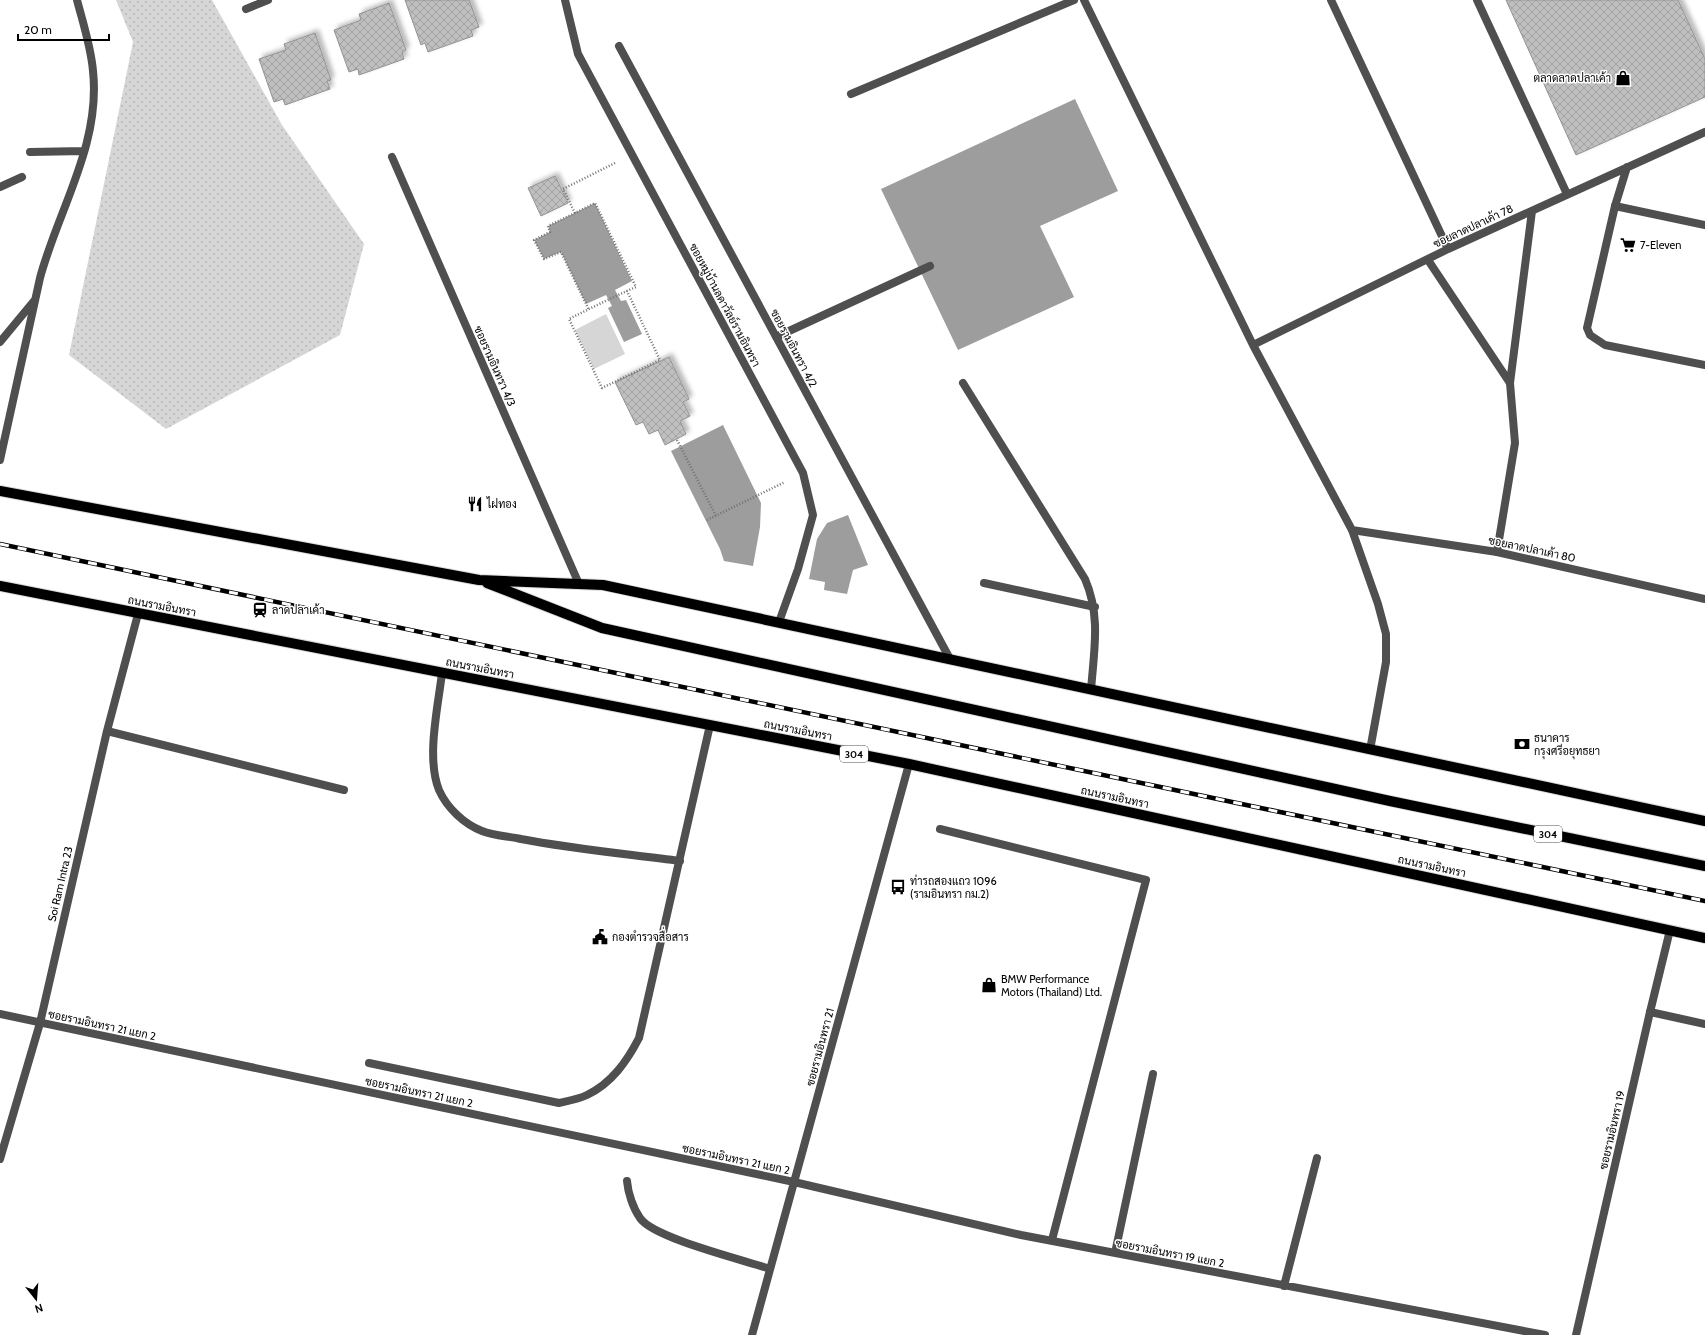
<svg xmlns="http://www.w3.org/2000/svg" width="1705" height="1335" viewBox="0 0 1705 1335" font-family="Cabin,Sarabun,sans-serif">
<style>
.grass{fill:url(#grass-dots)}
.pitch{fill:#d6d6d6}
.water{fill:#9d9d9d}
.building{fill:url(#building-cross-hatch);stroke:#939393;filter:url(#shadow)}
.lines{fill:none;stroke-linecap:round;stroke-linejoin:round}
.primary-casing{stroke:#dbdbdb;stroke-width:12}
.path{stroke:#717171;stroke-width:2.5;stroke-dasharray:1 2;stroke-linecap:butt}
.service{stroke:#4f4f4f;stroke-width:8}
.pedestrian{stroke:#4f4f4f;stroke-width:8}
.minor{stroke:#4f4f4f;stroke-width:8}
.primary{stroke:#000;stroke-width:10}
.rail-casing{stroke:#000;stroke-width:4.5}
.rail{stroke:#fff;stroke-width:3;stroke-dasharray:9;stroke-linecap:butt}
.labels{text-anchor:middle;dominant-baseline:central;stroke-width:3;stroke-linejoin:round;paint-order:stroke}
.shield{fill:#fff;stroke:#4c4c4c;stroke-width:1}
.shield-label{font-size:10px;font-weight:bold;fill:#000}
.poi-label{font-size:11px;fill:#000;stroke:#fff;text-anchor:start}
.street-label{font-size:11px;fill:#000;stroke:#fff}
</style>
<defs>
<pattern id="grass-dots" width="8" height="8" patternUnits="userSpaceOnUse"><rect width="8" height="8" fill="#d6d6d6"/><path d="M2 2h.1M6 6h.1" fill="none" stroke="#b6b6b6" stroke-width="1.8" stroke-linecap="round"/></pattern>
<pattern id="building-cross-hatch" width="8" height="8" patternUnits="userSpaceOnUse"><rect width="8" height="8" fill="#bfbfbf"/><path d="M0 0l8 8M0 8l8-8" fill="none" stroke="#a2a2a2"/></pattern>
<filter id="shadow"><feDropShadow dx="3.5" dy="-3.5" stdDeviation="2" flood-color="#0004"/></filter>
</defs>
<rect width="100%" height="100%" fill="#fff"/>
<path class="grass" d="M 116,0 L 212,0 L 282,125 L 364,244 L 340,335 L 166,429 L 69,355 L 133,42 Z"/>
<path class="pitch" d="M 606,314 L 625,354 L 594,369 L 575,330 Z"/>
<path class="water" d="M 1075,99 L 1118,191 L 1040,226 L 1074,297 L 958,350 L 881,189 Z
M 595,203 L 632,281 L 615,290 L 621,301 L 626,300 L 642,334 L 624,342 L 608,308 L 612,306 L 606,295 L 586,304 L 561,252 L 544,259 L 534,240 L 550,232 L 548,226 Z
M 723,425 L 761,503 L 760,527 L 753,566 L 724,561 L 720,549 L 671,451 Z
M 848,515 L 868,565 L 853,570 L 847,594 L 824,590 L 825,582 L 809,579 L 817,539 L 827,523 Z"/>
<path class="building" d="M 405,0 L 469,0 L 479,27 L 471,30 L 473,36 L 428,52 L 425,43 L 421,45 Z
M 1506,0 L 1678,0 L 1705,59 L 1705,97 L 1576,155 Z
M 389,3 L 406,50 L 402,52 L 404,59 L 359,75 L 358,69 L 349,72 L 334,30 L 361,20 L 359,14 Z
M 315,33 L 331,80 L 327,81 L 330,89 L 285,105 L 283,99 L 274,102 L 259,59 L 286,50 L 284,44 Z
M 555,176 L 568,203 L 541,216 L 528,188 Z
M 669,357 L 689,399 L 683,402 L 690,416 L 680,421 L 686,434 L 665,445 L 658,430 L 649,434 L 643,422 L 636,425 L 615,382 Z"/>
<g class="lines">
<defs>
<path id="primary" d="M 0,491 L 479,580 L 603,585 L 1705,821
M 487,583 L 602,628 L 1390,801 L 1705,866
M 0,586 L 909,764 L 1705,938"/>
</defs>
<use href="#primary" class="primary-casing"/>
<path class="path" d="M 615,163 L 563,189 L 575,213 L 595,203 L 636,287 C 613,297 591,308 569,319 L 602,388 L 660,360 L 627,291
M 575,213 L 548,226 L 550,232 L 534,240 L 544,259 L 561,252 L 589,310
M 677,440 L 716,516
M 707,520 L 785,482"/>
<path class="service" d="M 30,152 L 84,151
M 0,187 L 22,177
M 0,342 L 34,301
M 0,460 L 40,278 C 58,210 101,145 93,71 C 91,47 83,23 77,0
M 442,673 C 438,707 426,758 439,790 C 447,808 464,824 482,831 C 494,836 508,836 521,839 C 573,849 627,854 680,861
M 940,829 L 1146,880 L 1052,1240
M 1650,1012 L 1705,1024
M 369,1063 L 559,1103 C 568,1101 579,1099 587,1095 C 612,1083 627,1061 639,1038 L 710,725"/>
<path class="pedestrian" d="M 1615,206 L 1705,225
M 1497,552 L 1515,443 L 1510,383"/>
<path class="minor" d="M 565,0 L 578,54 L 803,473 L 813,515 L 798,569 L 779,622
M 1084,0 L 1253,345 L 1352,530 L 1378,604 L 1386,634 L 1386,662 L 1370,750
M 1331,0 L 1448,249
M 1477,0 L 1567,194
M 246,9 L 268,0
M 619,46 L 950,659
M 851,94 L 1074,0
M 392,157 L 579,584
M 1627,167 L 1615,206 L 1587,328 L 1590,335 L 1605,345 L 1705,365
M 1428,260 L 1510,383 L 1532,211
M 776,337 L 930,266
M 1253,345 L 1448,249 L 1705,132
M 963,383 L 1085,579 C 1101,616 1094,650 1091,690
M 1352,530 L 1497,552 L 1705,599
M 984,583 L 1095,607
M 107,731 L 344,790
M 0,1014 L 794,1182 L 1021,1235 L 1545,1335
M 0,1159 L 40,1023 L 107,731 L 138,614
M 627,1181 C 628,1193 633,1208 640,1218 C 653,1238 744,1260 770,1269
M 1115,1253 L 1153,1074
M 1284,1286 L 1317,1158
M 752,1335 L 909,764
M 1576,1335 L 1650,1012 L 1670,930"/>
<use href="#primary" class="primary"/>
<defs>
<path id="rail" d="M 0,544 L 1705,901"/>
</defs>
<use href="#rail" class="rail-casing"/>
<use href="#rail" class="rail"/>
</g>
<defs>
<symbol id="shop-bare" viewBox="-9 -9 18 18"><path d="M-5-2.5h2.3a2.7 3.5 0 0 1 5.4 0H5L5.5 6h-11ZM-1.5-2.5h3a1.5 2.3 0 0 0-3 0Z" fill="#000" stroke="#fff" stroke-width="2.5" paint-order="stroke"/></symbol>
<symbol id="supermarket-bare" viewBox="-9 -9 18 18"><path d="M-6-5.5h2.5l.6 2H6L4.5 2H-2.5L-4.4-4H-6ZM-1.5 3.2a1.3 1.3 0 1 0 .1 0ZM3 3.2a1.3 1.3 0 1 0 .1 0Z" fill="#000" stroke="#fff" stroke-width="2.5" paint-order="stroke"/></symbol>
<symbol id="restaurant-bare" viewBox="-9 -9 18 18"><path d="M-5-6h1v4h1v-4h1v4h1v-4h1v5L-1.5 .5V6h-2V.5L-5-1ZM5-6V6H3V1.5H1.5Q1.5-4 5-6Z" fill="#000" stroke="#fff" stroke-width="2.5" paint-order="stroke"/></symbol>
<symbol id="station-bare" viewBox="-9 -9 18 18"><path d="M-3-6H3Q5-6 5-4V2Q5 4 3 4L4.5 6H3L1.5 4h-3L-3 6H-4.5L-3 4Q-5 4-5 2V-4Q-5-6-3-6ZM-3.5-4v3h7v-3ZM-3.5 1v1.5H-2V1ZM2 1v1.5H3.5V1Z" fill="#000" stroke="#fff" stroke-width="2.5" paint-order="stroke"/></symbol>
<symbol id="bank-bare" viewBox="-9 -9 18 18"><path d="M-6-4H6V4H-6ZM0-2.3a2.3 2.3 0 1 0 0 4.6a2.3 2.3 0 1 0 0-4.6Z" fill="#000" stroke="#fff" stroke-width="2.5" paint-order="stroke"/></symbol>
<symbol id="bus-bare" viewBox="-9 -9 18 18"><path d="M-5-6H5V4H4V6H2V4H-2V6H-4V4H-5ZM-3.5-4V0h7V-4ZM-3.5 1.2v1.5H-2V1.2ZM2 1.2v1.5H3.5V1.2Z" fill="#000" stroke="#fff" stroke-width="2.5" paint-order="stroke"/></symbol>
<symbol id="civic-bare" viewBox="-9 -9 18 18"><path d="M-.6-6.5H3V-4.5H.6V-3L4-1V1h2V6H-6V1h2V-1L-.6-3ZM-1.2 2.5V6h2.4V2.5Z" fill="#000" stroke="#fff" stroke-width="2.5" paint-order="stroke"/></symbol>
</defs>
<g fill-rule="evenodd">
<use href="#shop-bare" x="1612" y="67" width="22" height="22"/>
<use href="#supermarket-bare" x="1617" y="234" width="22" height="22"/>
<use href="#restaurant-bare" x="464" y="493" width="22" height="22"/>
<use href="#station-bare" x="249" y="599" width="22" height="22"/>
<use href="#bank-bare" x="1511" y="733" width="22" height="22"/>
<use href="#bus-bare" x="887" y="876" width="22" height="22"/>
<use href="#civic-bare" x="589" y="926" width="22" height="22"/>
<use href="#shop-bare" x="978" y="974" width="22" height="22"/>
</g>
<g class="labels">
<g class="shield">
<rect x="840" y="746" width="28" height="16" rx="3"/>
<rect x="1534" y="826" width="28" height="16" rx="3"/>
</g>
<g class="shield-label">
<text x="854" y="754">304</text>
<text x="1548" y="834">304</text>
</g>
<g class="poi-label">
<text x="1611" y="78" text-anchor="end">ตลาดลาดปลาเค้า</text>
<text x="1640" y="245">7-Eleven</text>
<text x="487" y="504">ไฝทอง</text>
<text x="272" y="610">ลาดปลาเค้า</text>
<text x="1534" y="738">ธนาคาร<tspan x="1534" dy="13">กรุงศรีอยุทธยา</tspan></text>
<text x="910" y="881">ท่ารถสองแถว 1096<tspan x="910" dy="13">(รามอินทรา กม.2)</tspan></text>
<text x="612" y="937">กองตำรวจสื่อสาร</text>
<text x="1001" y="979">BMW Performance<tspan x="1001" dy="13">Motors (Thailand) Ltd.</tspan></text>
</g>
<g class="street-label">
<text transform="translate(1473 226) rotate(-25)">ซอยลาดปลาเค้า 78</text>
<text transform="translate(725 305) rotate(62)">ซอยหมู่บ้านลดาวัลย์รามอินทรา</text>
<text transform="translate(794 348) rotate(62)">ซอยรามอินทรา 4/2</text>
<text transform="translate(495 366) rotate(66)">ซอยรามอินทรา 4/3</text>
<text transform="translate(1532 549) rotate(12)">ซอยลาดปลาเค้า 80</text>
<text transform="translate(162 606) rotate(11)">ถนนรามอินทรา</text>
<text transform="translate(480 668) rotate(11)">ถนนรามอินทรา</text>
<text transform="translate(798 730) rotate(11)">ถนนรามอินทรา</text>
<text transform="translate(1115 797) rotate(12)">ถนนรามอินทรา</text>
<text transform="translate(1432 866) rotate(12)">ถนนรามอินทรา</text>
<text transform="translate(60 884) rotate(-77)">Soi Ram Intra 23</text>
<text transform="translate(102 1025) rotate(12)">ซอยรามอินทรา 21 แยก 2</text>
<text transform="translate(820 1047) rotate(-75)">ซอยรามอินทรา 21</text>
<text transform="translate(419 1092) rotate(12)">ซอยรามอินทรา 21 แยก 2</text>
<text transform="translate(1612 1130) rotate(-77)">ซอยรามอินทรา 19</text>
<text transform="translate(736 1159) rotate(12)">ซอยรามอินทรา 21 แยก 2</text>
<text transform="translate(1170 1253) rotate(11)">ซอยรามอินทรา 19 แยก 2</text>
</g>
</g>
<g transform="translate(36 1299) rotate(163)" stroke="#ffffff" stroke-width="3" paint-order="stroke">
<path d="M0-3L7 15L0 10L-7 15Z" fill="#000000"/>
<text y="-6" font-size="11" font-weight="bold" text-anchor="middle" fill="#000000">N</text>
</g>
<path d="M18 34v6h91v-6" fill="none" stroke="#000000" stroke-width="2"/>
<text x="24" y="34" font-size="12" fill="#000000" stroke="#ffffff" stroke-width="3" paint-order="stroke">20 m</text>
</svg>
